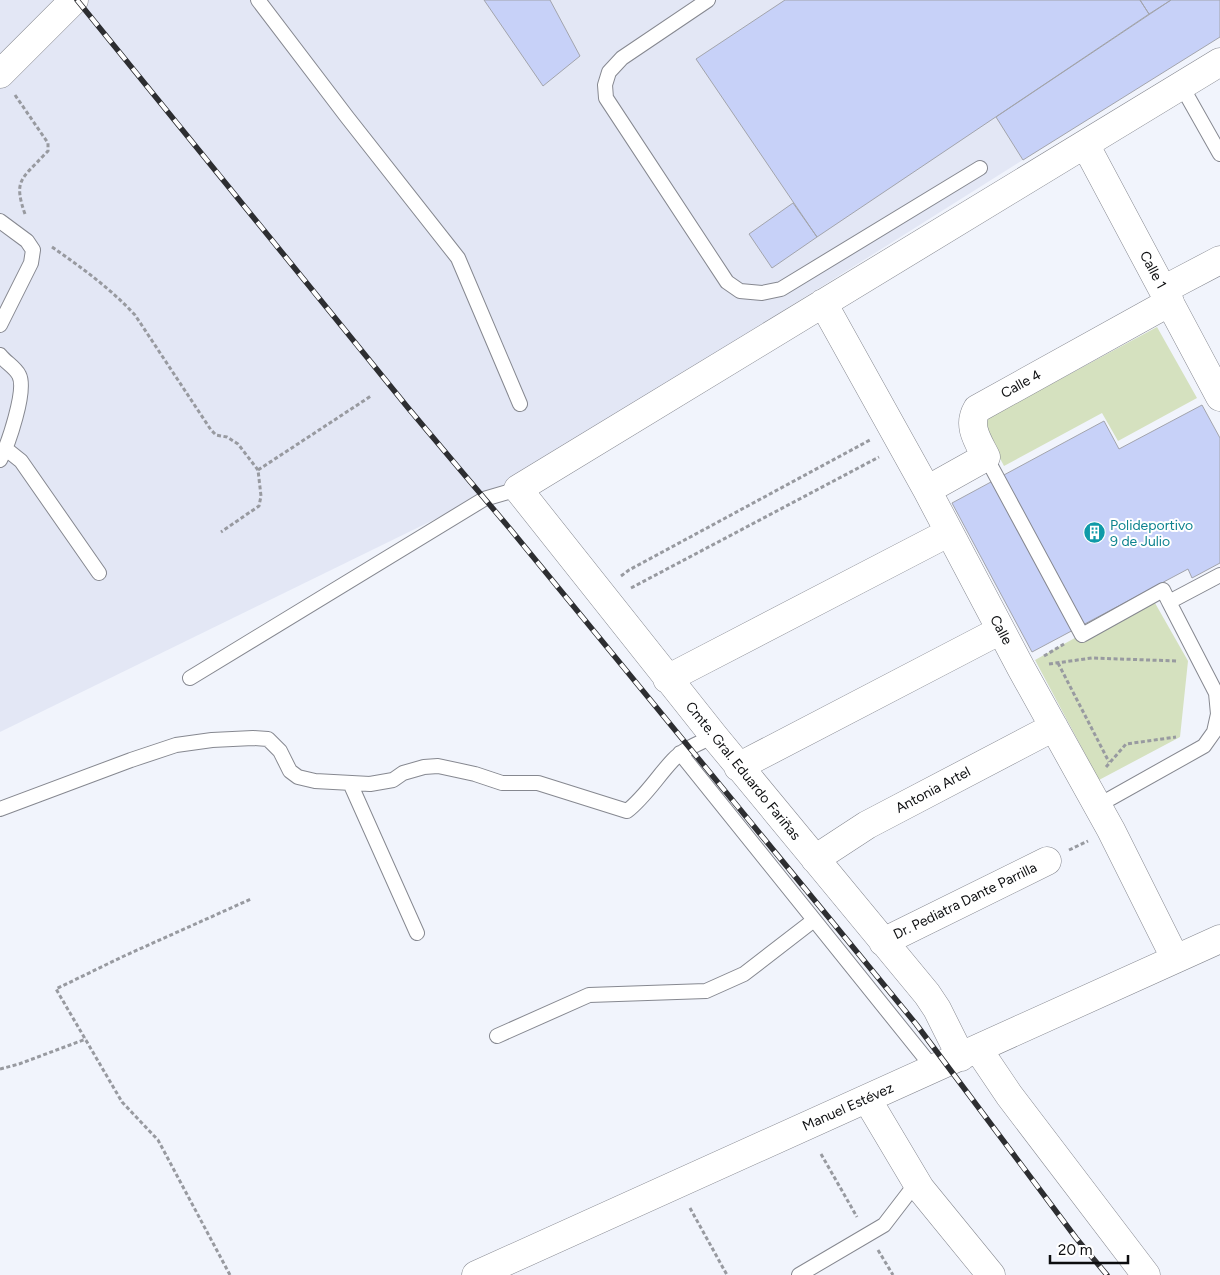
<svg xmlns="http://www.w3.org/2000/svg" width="1220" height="1275" viewBox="0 0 1220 1275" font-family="Figtree,sans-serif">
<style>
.built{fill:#e3e7f5}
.green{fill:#d5e1bf}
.building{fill:#c7d1f8;stroke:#a2a4ac}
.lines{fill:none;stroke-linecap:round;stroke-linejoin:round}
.service-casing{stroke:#868890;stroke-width:16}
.minor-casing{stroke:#868890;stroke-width:29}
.path{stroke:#989aa0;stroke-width:3;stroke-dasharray:4 2.5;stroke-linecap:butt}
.service{stroke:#fff;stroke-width:14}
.minor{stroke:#fff;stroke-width:28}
.rail-casing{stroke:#2d2e31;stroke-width:5.5}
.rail{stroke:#fff;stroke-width:4;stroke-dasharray:11;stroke-linecap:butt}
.labels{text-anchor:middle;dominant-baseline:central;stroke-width:4;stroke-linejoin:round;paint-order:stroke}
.street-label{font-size:14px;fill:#0c0d0f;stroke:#fff}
.culture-label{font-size:14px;fill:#0d838f;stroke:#fff;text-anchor:start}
</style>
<rect width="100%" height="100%" fill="#f1f4fc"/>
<path class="built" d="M 0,0 L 1220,0 L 1220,36 L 511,482 L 0,732 Z"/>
<path class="green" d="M 1157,327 L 1197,398 L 1118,441 L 1102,413 L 1004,466 L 981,422 Z
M 1151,596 L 1188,661 L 1180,737 L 1099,780 L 1035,660 Z"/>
<path class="building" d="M 484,0 L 550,0 L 580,56 L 543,86 Z
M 785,0 L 1140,0 L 1149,14 L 817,237 L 696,59 Z
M 1140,0 L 1171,0 L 1149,14 Z
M 1171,0 L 1220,0 L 1220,37 L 1023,160 L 996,117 Z
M 793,203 L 817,237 L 772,268 L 749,234 Z
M 1202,405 L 1220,438 L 1220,563 L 1192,578 L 1188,569 L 1032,652 L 952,503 L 1104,421 L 1119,449 Z"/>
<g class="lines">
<defs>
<path id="service" d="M 258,0 L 347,117 L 458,258 L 520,404
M 708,0 L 622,58 L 609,72 L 605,85 L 606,98 L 727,282 L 740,291 L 762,293 L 781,289 L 980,168
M 1181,85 L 1220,154
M 0,221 L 27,241 L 33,250 L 31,263 L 0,325
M 0,355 C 5,362 15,367 19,375 C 27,390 8,445 0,460
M 6,449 L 21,461 L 99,573
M 986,457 L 1082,635 L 1163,590 L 1169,602
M 190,678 L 484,499 L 518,489
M 680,753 L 934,1069
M 350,783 L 417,933
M 1097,806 L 1204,746 L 1214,732 L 1218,714 L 1216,693 L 1169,602 L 1220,575
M 0,809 L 131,760 L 176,745 L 212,740 L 253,738 L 268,739 L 280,751 L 290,771 L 298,777 L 315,781 L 370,784 L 393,780 L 403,773 L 424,767 L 438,766 L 475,774 L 502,783 L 538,783 L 627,811 C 645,797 657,777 673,760 C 683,749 700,743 714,736
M 497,1036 L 589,995 L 706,991 L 744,974 L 814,920
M 799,1275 L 884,1225 L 917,1182"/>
<path id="minor" d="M 0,74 L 74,0
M 1085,144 L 1220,397
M 1163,290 L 1220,260
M 823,303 L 927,490 L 1021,668 L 1111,830 L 1175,958
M 927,490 L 986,457 C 978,441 967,426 977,409 L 1170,302
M 667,679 L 948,533
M 738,767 L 1001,630
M 815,859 L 867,825 L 1054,727
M 883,942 L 1047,861
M 978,1049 L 1009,1095 L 1146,1275
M 961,1057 L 937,1009 L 927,994 L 714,736 L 518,489 L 1220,62
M 867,1099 L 920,1188 L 991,1275
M 476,1275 L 1220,939"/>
</defs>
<use href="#service" class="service-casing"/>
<use href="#minor" class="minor-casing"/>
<path class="path" d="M 15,95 L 48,143 L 48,151 L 44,155 C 22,179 13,180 25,214
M 52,247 C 82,268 110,288 135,315 L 211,430 L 216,435 L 227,437 L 238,444 L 258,470 L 261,496 L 259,506 L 221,532
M 258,470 L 371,396
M 621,576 L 629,570 L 870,440
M 631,588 L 879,457
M 1044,656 L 1064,644
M 1058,663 L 1109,762
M 1049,664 L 1092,658 L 1177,661
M 1106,767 L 1126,744 L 1176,737
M 1069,850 L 1088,841
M 0,1069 L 19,1064 L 86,1039
M 821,1154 L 857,1217
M 690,1208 L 727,1275
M 878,1250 L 893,1275
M 230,1275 L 158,1140 L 122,1102 L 56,989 L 124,956 L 251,899"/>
<use href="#service" class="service"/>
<use href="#minor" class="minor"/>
<defs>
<path id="rail" d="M 77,0 L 409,409 L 511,530 L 916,1024 L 1076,1238 L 1107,1275"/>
</defs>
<use href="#rail" class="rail-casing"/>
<use href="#rail" class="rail"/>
</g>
<defs>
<symbol id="building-disc" viewBox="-11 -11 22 22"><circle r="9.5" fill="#0f9aa8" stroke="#fff"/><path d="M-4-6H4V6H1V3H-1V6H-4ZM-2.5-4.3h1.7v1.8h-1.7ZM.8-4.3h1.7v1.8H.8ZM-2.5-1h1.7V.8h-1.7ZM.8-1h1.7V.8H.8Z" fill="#fff"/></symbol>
</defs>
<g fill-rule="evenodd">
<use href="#building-disc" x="1082" y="520" width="25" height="25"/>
</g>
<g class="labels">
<g class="street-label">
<text transform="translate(1153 270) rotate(62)">Calle 1</text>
<text transform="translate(1021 384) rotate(-29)">Calle 4</text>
<text transform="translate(1001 630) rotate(62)">Calle</text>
<text transform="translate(743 771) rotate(51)">Cmte. Gral. Eduardo Fariñas</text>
<text transform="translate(933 790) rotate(-28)">Antonia Artel</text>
<text transform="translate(965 901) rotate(-26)">Dr. Pediatra Dante Parrilla</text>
<text transform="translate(848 1107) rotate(-24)">Manuel Estévez</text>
</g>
<g class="culture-label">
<text x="1110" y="525">Polideportivo<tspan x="1110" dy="16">9 de Julio</tspan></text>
</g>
</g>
<path d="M1050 1255v8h78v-8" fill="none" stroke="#0c0d0f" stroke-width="2.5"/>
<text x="1058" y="1255" font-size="15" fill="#0c0d0f" stroke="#ffffff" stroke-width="4" paint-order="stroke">20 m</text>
</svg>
